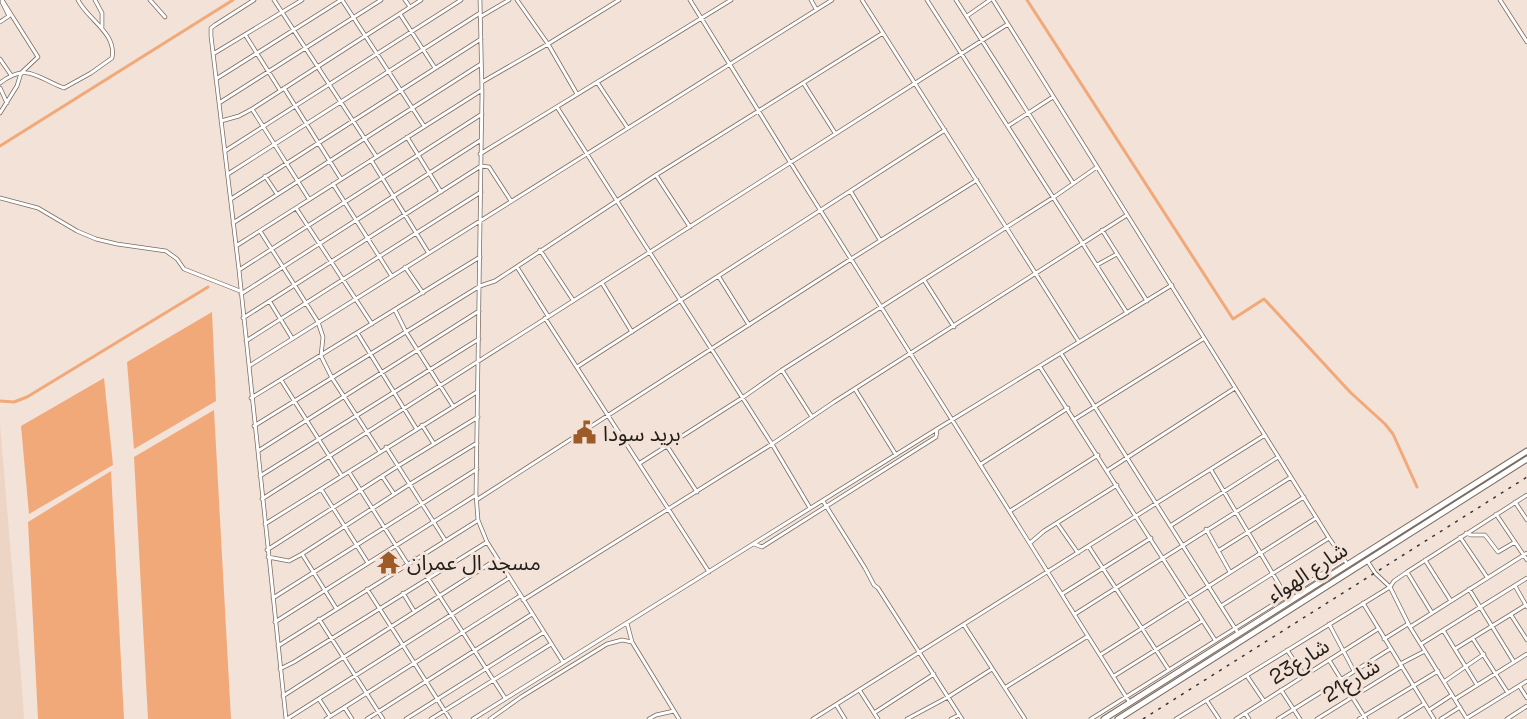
<svg xmlns="http://www.w3.org/2000/svg" width="1527" height="719" viewBox="0 0 1527 719" font-family="'Space Grotesk','Noto Sans Arabic',sans-serif">
<style>
.built{fill:#edd5c6}
.water{fill:#f1a97a}
.lines{fill:none;stroke-linecap:round;stroke-linejoin:round}
.canal{stroke:#f1a97a;stroke-width:3}
.minor-casing{stroke:#7a6b62;stroke-width:4.5}
.highway-casing{stroke:#7a6b62;stroke-width:7}
.minor{stroke:#fff;stroke-width:3}
.highway{stroke:#fff;stroke-width:5}
.rail{stroke:#3c3430;stroke-width:1.5;stroke-dasharray:3 6;stroke-linecap:butt}
.labels{text-anchor:middle;dominant-baseline:central;stroke-width:6;stroke-linejoin:round;paint-order:stroke}
.poi-label{font-size:21px;fill:#231d19;stroke:#f3e2d7;text-anchor:start}
.street-label{font-size:21px;fill:#231d19;stroke:#f3e2d7}
</style>
<rect width="100%" height="100%" fill="#f3e2d7"/>
<path class="built" d="M 0,424 L 21,675 L 24,719 L 0,719 Z"/>
<path class="water" d="M 212,312 L 216,401 L 134,449 L 127,362 Z
M 104,378 L 113,465 L 29,514 L 21,426 Z
M 214,410 L 231,719 L 148,719 L 134,457 Z
M 111,471 L 124,719 L 38,719 L 28,522 Z"/>
<g class="lines">
<path class="canal" d="M 1027,0 L 1233,319 L 1264,299 L 1266,301 L 1350,392 L 1385,424 L 1393,434 L 1417,487
M 0,146 L 233,0
M 0,401 L 14,402 L 27,397 L 208,287"/>
<defs>
<path id="minor" d="M 95,0 L 102,13 L 102,27
M 150,0 L 165,17
M 254,0 L 215,25 L 211,28 L 211,36 L 239,270 L 286,719
M 274,0 L 376,156
M 342,0 L 424,126
M 405,0 L 410,7
M 480,0 L 482,93 L 476,494 L 478,520 L 487,542 L 563,662
M 517,0 L 548,44 L 577,94
M 690,0 L 790,162 L 1130,703
M 811,0 L 816,9
M 862,0 L 1079,342
M 927,0 L 1127,313
M 956,0 L 1073,183
M 993,0 L 1329,538 L 1348,565
M 1500,0 L 1527,42
M 400,14 L 435,68
M 967,16 L 990,0
M 480,17 L 509,0
M 0,22 L 9,16 L 2,2
M 246,36 L 280,90
M 213,54 L 302,0
M 0,59 L 11,75
M 216,79 L 341,0
M 482,82 L 548,44 L 619,0
M 597,82 L 627,127
M 0,83 C 27,62 37,78 64,88 L 91,73 L 112,58 C 117,33 88,20 78,0
M 804,84 L 835,133
M 0,88 L 7,103
M 284,88 L 341,179
M 219,103 L 381,0
M 557,107 L 772,444 L 810,508
M 252,109 L 309,199
M 0,113 L 17,86 L 21,73 L 38,57 L 2,0
M 221,121 L 239,116 L 252,109 L 421,0
M 1008,126 L 1053,97
M 407,137 L 441,192
M 225,151 L 461,0
M 480,154 L 731,0
M 371,160 L 428,252
M 228,174 L 480,13
M 656,175 L 690,227
M 265,176 L 277,194
M 333,184 L 391,275
M 851,192 L 880,240
M 0,198 L 38,208 L 77,231 L 96,239 L 117,244 L 166,251 L 177,259 L 184,269 L 240,291
M 231,199 L 481,39
M 296,208 L 372,324
M 233,223 L 481,64
M 1102,230 L 1147,301
M 260,231 L 318,322 L 323,337 L 321,356 L 332,378 L 380,452
M 236,246 L 482,90
M 540,250 L 573,300
M 1097,265 L 1117,254
M 405,267 L 423,293
M 517,267 L 548,316
M 239,270 L 482,114
M 719,277 L 749,325
M 924,280 L 954,327
M 602,283 L 632,332
M 241,294 L 481,140
M 270,302 L 292,338
M 395,310 L 406,332 L 453,406
M 243,318 L 481,166 L 489,167 L 511,201
M 545,318 L 709,572
M 358,334 L 416,428
M 246,341 L 481,192
M 1062,355 L 1238,633
M 249,366 L 832,0
M 577,367 L 945,130
M 1040,367 L 1215,640
M 782,370 L 812,417
M 281,380 L 342,476
M 855,389 L 896,455
M 251,398 L 480,257
M 1075,419 L 1203,339
M 422,425 L 434,444
M 254,426 L 480,286 L 495,281 L 656,175 L 883,33
M 667,446 L 697,492
M 386,447 L 445,540
M 258,451 L 479,311
M 640,463 L 742,398 L 782,370 L 1054,197 L 1097,167
M 981,464 L 1068,408
M 1108,470 L 1235,388
M 1211,470 L 1286,596
M 349,472 L 407,563
M 260,476 L 479,339
M 382,476 L 394,494
M 321,489 L 368,563
M 262,499 L 1008,24
M 478,499 L 851,259 L 977,180
M 823,501 L 865,568 L 874,585 L 878,588 L 962,719
M 1515,502 L 1527,520
M 1010,511 L 1098,455
M 1496,514 L 1527,560
M 1057,523 L 1078,553
M 265,524 L 477,392
M 1170,526 L 1278,457
M 1206,529 L 1230,572
M 1466,533 L 1471,535 L 1485,535 L 1498,552 L 1515,542
M 1460,537 L 1487,577
M 1030,543 L 1044,531 L 1117,485
M 754,544 L 762,547 L 936,437 L 937,429
M 1089,547 L 1169,670
M 267,550 L 398,466 L 478,417
M 1218,551 L 1304,497
M 302,554 L 336,608
M 268,557 L 289,561 L 302,554 L 410,484 L 477,443
M 415,558 L 505,698
M 1425,560 L 1451,601
M 1368,562 L 1375,573 L 1390,587 L 1410,627 L 1467,719
M 1407,572 L 1432,613
M 1515,586 L 1527,607
M 367,589 L 450,719
M 1469,589 L 1514,662
M 403,593 L 414,611
M 1062,594 L 1151,538
M 273,598 L 477,469
M 523,600 L 772,444 L 834,402 L 1127,215
M 1363,603 L 1434,719
M 1221,606 L 1329,538
M 1075,614 L 1291,477
M 1511,615 L 1527,640
M 319,619 L 383,719
M 275,622 L 476,495
M 627,623 L 632,642 L 679,719
M 1329,624 L 1354,671
M 964,625 L 1025,719
M 1410,627 L 1527,553
M 1443,630 L 1477,685
M 1384,639 L 1408,624
M 1473,639 L 1508,693
M 1421,644 L 1527,578
M 278,646 L 477,521
M 1455,649 L 1526,605
M 1287,650 L 1304,675
M 1100,655 L 1316,518
M 1329,660 L 1366,719
M 1400,664 L 1425,651
M 280,669 L 294,662 L 487,542
M 1114,676 L 1202,621
M 1247,676 L 1264,701
M 1445,681 L 1484,654
M 1006,687 L 1088,636
M 1520,687 L 1527,698
M 1281,690 L 1300,719
M 860,691 L 878,719
M 283,696 L 497,559
M 319,699 L 330,716
M 1455,699 L 1527,654
M 1207,701 L 1219,719
M 837,706 L 845,719
M 345,708 L 352,719
M 1429,710 L 1452,695
M 874,713 L 934,674
M 1245,713 L 1249,719
M 1467,718 L 1527,681
M 287,719 L 509,578
M 326,719 L 520,596
M 367,719 L 532,614
M 406,719 L 544,632
M 431,719 L 551,644
M 473,719 L 937,429 L 1172,285
M 490,719 L 521,697 L 607,644 L 622,640 L 632,642
M 649,719 L 656,715 L 674,711
M 813,719 L 1265,435
M 907,719 L 948,697 L 992,669
M 951,719 L 959,715
M 1091,719 L 1344,560
M 1176,719 L 1390,587 L 1394,581 L 1407,572 L 1527,495
M 1236,719 L 1378,629
M 1278,719 L 1390,649
M 1317,719 L 1401,667
M 1359,719 L 1438,671
M 1400,719 L 1424,704
M 1441,719 L 1460,707
M 1507,719 L 1527,706"/>
<path id="highway" d="M 1104,719 L 1527,451
M 1118,719 L 1527,459"/>
</defs>
<use href="#minor" class="minor-casing"/>
<use href="#highway" class="highway-casing"/>
<use href="#minor" class="minor"/>
<use href="#highway" class="highway"/>
<path class="rail" d="M 1143,719 L 1527,477"/>
</g>
<defs>
<symbol id="civic-bare" viewBox="-9 -9 18 18"><path d="M-.6-6.5H3V-4.5H.6V-3L4-1V1h2V6H-6V1h2V-1L-.6-3ZM-1.2 2.5V6h2.4V2.5Z" fill="#9e5b2a" stroke="#f3e2d7" stroke-width="2.5" paint-order="stroke"/></symbol>
<symbol id="temple-bare" viewBox="-9 -9 18 18"><path d="M0-6L5-2H3V0L6.5 2.5H4V6H1.5V3h-3V6H-4V2.5H-6.5L-3 0V-2H-5Z" fill="#9e5b2a" stroke="#f3e2d7" stroke-width="2.5" paint-order="stroke"/></symbol>
</defs>
<g fill-rule="evenodd">
<use href="#civic-bare" x="568" y="416" width="33" height="33"/>
<use href="#temple-bare" x="372" y="546" width="33" height="33"/>
</g>
<g class="labels">
<g class="poi-label">
<text x="603" y="433">بريد سودا</text>
<text x="407" y="562">مسجد ال عمران</text>
</g>
<g class="street-label">
<text transform="translate(1307 572) rotate(-33)">شارع الهواء</text>
<text transform="translate(1299 661) rotate(-32)">شارع23</text>
<text transform="translate(1351 680) rotate(-32)">شارع21</text>
</g>
</g>
</svg>
